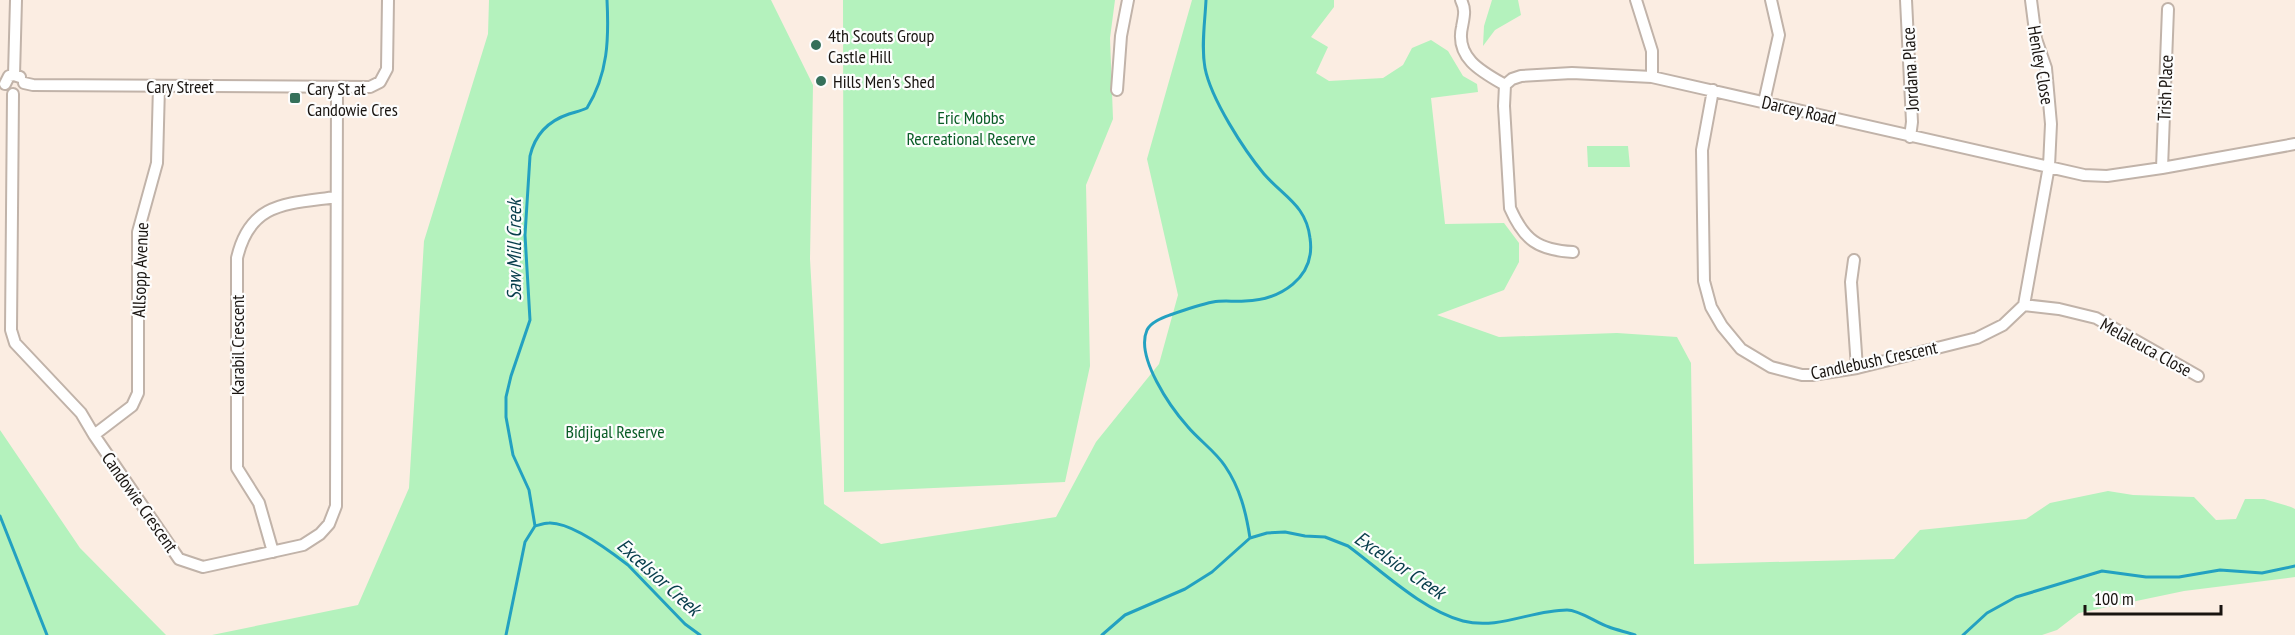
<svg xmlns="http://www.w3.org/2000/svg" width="2295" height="635" viewBox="0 0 2295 635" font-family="'PT Sans Narrow',sans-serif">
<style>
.green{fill:#b4f2bd}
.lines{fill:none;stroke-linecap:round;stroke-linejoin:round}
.stream{stroke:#23a1c1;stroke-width:3}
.street-casing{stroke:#c1b3a9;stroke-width:14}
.street{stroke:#fff;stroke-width:10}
.poi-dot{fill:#35705a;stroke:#fdfdfd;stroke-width:2}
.labels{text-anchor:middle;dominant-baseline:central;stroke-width:4.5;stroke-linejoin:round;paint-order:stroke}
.poi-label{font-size:18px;fill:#191410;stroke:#fdfdfd;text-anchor:start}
.street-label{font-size:18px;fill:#191410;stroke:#fdfdfd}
.park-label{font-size:18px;fill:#095c26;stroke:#fdfdfd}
.water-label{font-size:20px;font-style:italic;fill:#073d4b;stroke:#fdfdfd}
</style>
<rect width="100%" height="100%" fill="#fbede2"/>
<path class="green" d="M 489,0 L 771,0 L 813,85 L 810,259 L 824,504 L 881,544 L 1056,517 L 1096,442 L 1159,364 L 1178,295 L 1147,159 L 1192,0 L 1334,0 L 1334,7 L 1311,37 L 1328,47 L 1316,73 L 1329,81 L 1383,78 L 1403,65 L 1412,48 L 1431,40 L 1448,51 L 1463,76 L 1477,84 L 1478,92 L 1431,98 L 1445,224 L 1504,223 L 1519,243 L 1519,262 L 1504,290 L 1437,315 L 1499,337 L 1617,333 L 1677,337 L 1691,363 L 1694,564 L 1894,559 L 1920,530 L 2026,519 L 2050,503 L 2108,491 L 2133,495 L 2194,497 L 2216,520 L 2236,519 L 2245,499 L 2264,499 L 2291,507 L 2295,509 L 2295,577 L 2184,591 L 2079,613 L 2057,630 L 2042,635 L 212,635 L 358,605 L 409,488 L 424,241 L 488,34 Z
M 843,0 L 1115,0 L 1110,38 L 1113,119 L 1086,185 L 1090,366 L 1065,482 L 844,492 Z
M 1492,0 L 1518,0 L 1521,15 L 1495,30 L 1483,46 L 1484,26 Z
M 1587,146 L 1628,146 L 1630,167 L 1588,167 Z
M 0,430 L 80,548 L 166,635 L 0,635 Z"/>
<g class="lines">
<path class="stream" d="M 1206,0 C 1205,22 1201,46 1205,68 C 1211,99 1244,150 1264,174 C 1284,197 1306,205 1310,238 C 1316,278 1280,300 1245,301 C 1234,302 1224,300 1213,302 C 1198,305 1184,310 1170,315 C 1162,318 1151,322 1147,330 C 1135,357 1171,408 1188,427 C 1199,440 1216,452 1225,466 C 1240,488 1246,512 1250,538
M 0,516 L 47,635
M 535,526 L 529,490 L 513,455 L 506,417 L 506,397 L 511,376 L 530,320 L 525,235 L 530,156 C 535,134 548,121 569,114 C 575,112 581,111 587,108 C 608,74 609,39 607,0
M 506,635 L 525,542 L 535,526 C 539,525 544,523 549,523 C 572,522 610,551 628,565 L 685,624 L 700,635
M 1102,635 L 1125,615 L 1185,589 L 1212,572 L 1250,538 L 1267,533 L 1285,532 L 1305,536 L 1325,537 L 1348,546 C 1382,571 1422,610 1463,621 C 1499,630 1532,610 1567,610 C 1580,610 1596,623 1609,627 C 1617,630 1626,632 1635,635
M 1963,635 L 1987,613 L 2016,597 L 2102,571 L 2146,577 L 2179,577 L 2220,570 L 2262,573 L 2295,566"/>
<defs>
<path id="street" d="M 1461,0 C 1466,10 1464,16 1462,27 C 1455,58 1482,72 1505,85
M 1636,0 L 1652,51 L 1652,77
M 1906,0 L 1912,122 L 1910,137
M 14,75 L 16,0
M 24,83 L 33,85 L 370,87 L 380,82 L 387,69 L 388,0
M 5,84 L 9,76 L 14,75 L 20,77
M 1117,90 L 1121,36 L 1128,0
M 1713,90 L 1702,150 L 1704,281 L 1711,307 L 1722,326 L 1741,349 L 1771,367 L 1802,375 L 1812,375 L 1857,368 L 1977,338 L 2003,325 L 2024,305 L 2049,166 L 2051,124 L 2046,68 L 2036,39 L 2031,0
M 13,94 L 11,330 L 15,343 L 81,413 L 94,435 L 179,559 L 203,567 L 303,545 L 320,534 L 329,524 L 336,506 L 337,88
M 1764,102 L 1779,35 L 1771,0
M 2162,168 L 2168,9
M 1573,252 C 1538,250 1524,240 1510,208 L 1504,106 L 1505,85 L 1512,79 L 1521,76 L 1572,73 L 1652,77 L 2084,175 L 2107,176 L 2162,168 L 2295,144
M 1854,260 L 1851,282 L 1857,368
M 2024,305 L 2059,309 L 2096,318 L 2198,376
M 94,435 L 132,406 L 138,393 L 138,232 L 157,163 L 159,86
M 273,552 L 259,503 L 237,468 L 237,258 C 250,202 286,204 336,197"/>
</defs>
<use href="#street" class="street-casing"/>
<use href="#street" class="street"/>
</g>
<g class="poi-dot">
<circle cx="816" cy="45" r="6"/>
<circle cx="821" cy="81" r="6"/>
<rect x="289" y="92" width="12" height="12" rx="3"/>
</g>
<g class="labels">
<g class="poi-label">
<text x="828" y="35">4th Scouts Group<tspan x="828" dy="21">Castle Hill</tspan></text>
<text x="833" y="81">Hills Men's Shed</text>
<text x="307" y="88">Cary St at<tspan x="307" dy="21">Candowie Cres</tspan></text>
</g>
<g class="street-label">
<text transform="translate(2041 65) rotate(80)">Henley Close</text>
<text transform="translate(1910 69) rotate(-93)">Jordana Place</text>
<text x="180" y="86">Cary Street</text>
<text transform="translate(2165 88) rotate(-88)">Trish Place</text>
<text transform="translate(1799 110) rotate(13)">Darcey Road</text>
<text transform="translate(140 270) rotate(-88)">Allsopp Avenue</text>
<text transform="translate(237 345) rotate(-90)">Karabil Crescent</text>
<text transform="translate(2146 347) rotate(29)">Melaleuca Close</text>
<text transform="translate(1874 360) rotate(-12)">Candlebush Crescent</text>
<text transform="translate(140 502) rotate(55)">Candowie Crescent</text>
</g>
<g class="park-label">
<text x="971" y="117">Eric Mobbs<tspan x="971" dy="21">Recreational Reserve</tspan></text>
<text x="615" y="431">Bidjigal Reserve</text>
</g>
<g class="water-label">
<text transform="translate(514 250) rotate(-90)">Saw Mill Creek</text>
<text transform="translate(1400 565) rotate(34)">Excelsior Creek</text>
<text transform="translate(659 577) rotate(42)">Excelsior Creek</text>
</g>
</g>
<path d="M2085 605v9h136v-9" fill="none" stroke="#191410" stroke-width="3"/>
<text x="2094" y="605" font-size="18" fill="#191410" stroke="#fdfdfd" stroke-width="4.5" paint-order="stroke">100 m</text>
</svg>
